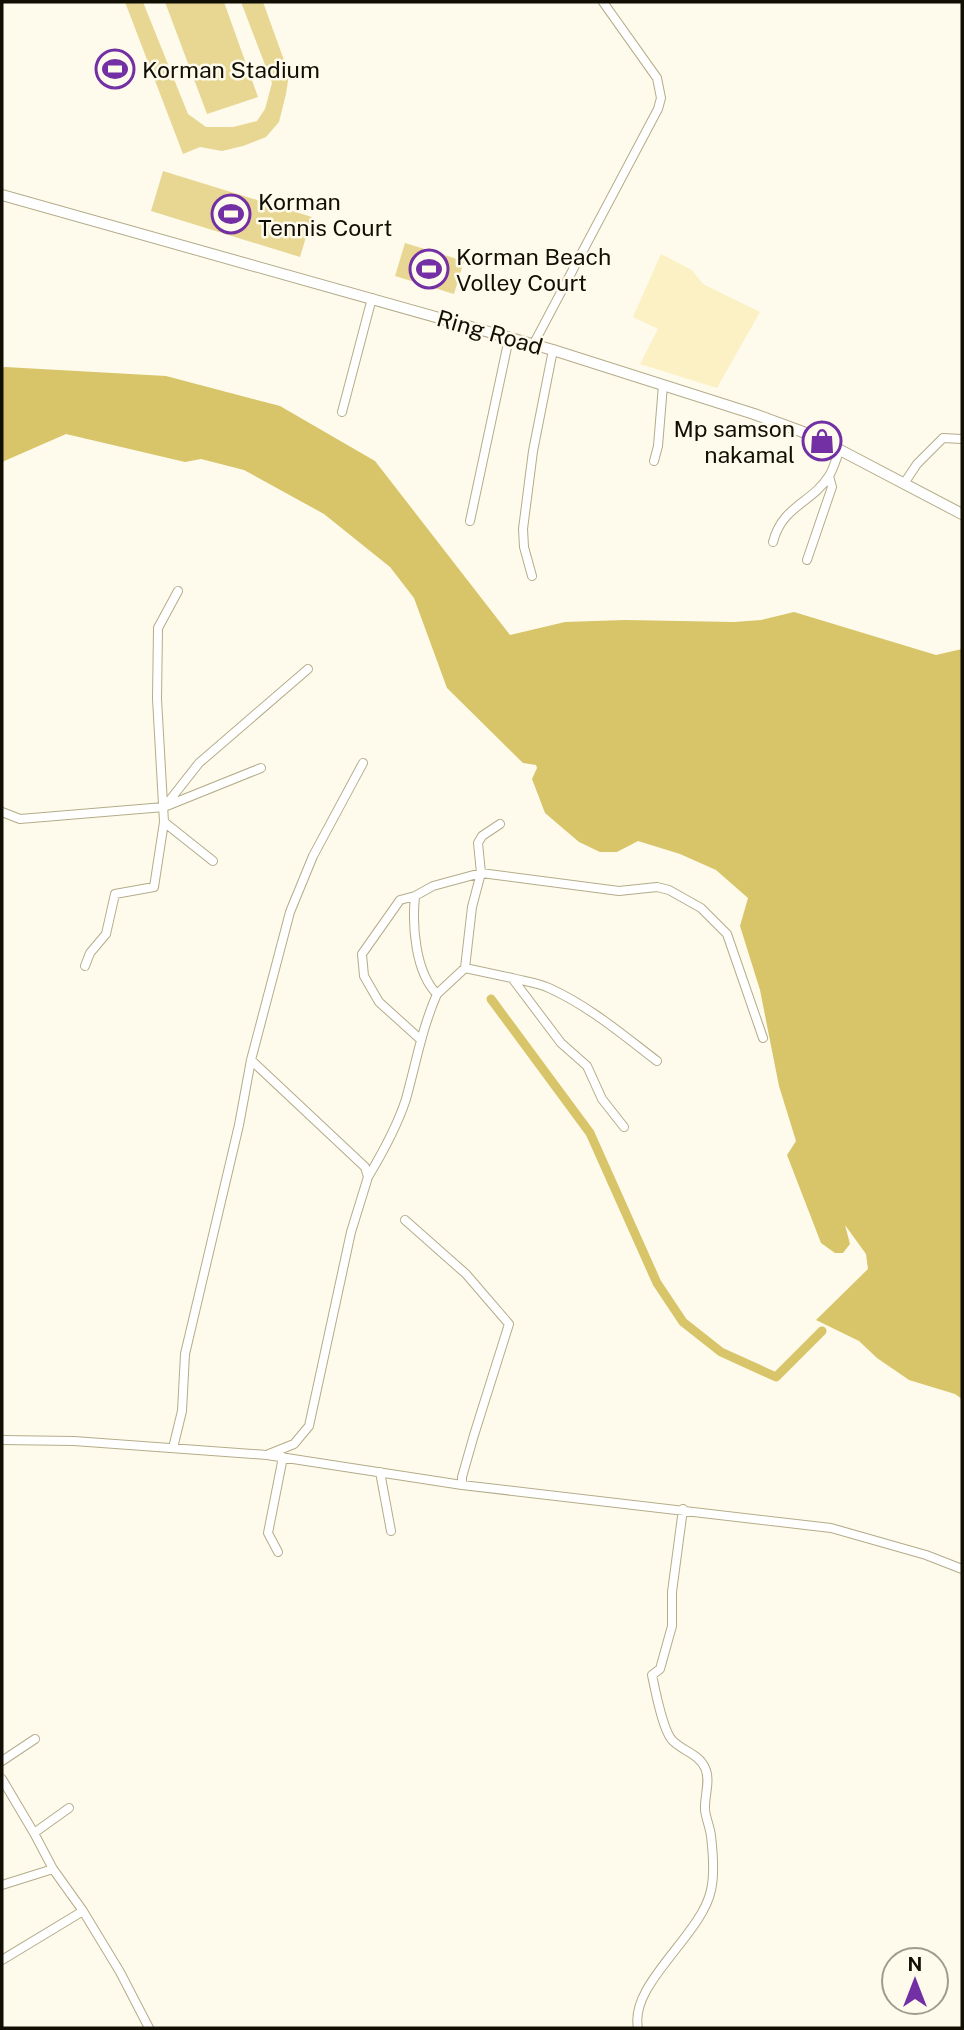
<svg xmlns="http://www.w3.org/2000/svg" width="964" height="2030" viewBox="0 0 964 2030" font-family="'Public Sans',sans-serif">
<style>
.built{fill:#fcf1c4}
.green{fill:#e7d793}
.water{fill:#d8c469}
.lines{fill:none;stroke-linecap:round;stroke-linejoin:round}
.canal{stroke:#d8c469;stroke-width:9}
.street-casing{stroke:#b4ac89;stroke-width:10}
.secondary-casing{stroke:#b4ac89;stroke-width:12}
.street{stroke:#fff;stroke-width:8}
.secondary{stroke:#fff;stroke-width:10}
.labels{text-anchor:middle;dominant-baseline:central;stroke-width:5;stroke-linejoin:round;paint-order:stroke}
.poi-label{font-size:23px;fill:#110e03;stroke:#fefbec;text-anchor:start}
.street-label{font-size:23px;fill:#110e03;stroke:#fefbec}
</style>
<rect width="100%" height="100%" fill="#fefbec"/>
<path class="built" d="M 661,254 L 692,270 L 703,284 L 760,312 L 717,388 L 640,364 L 658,329 L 633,317 Z"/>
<path class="green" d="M 125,2 L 143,2 L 188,114 L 206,127 L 233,127 L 257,121 L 265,109 L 272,83 L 241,2 L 263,2 L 289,74 L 286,94 L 279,122 L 266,137 L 243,146 L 222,151 L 200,147 L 183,154 Z
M 165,2 L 224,2 L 258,97 L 207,114 Z
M 163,171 L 312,217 L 300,257 L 151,211 Z
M 405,243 L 464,261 L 454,294 L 395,276 Z"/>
<path class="water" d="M 5,367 L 166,376 L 280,406 L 375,461 L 510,635 L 565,622 L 625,620 L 734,622 L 761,620 L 794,612 L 936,655 L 962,649 L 962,1399 L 955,1394 L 909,1380 L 877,1358 L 859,1341 L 816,1320 L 868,1269 L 866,1254 L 845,1225 L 850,1244 L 843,1253 L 835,1253 L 821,1243 L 787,1155 L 796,1141 L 779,1086 L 760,990 L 740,926 L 748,898 L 716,870 L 680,854 L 638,841 L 617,852 L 600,852 L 579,842 L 545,813 L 532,779 L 537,768 L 536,765 L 523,763 L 447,688 L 414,598 L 390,567 L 324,514 L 244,470 L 201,459 L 185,462 L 66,434 L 2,462 L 2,368 Z"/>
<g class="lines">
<path class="canal" d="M 491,999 L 590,1133 L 657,1283 L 683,1322 L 721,1352 L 776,1377 L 822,1331"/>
<defs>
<path id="street" d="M 533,345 L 658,109 L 661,98 L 657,78 L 603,2
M 342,412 L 372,298
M 654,461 L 658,446 L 663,385
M 905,482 L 917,464 L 943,438 L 962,439
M 470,521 L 509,338
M 773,542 C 782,506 812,503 829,476 C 834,468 836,458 840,450
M 807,560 L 832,487 L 829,476
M 532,576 L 524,547 L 523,529 L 533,451 L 553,350
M 166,805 L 199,763 L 308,669
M 2,812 L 20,819 L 164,807 L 261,768
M 164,822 L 213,861
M 415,896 L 400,900 L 362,954 L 364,976 L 379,1002 L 420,1039
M 85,966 L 90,953 L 106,934 L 115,894 L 154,887 L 164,822 L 157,699 L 158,628 L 178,591
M 465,968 L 512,978 L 561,1043 L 587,1066 L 602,1099 L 624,1127
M 512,978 C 524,981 538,983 549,988 C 589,1006 623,1035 657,1061
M 437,994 L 465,968 L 472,907 L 481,873 L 478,843 L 482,836 L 500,824
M 251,1060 L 365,1167 L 368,1177 L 351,1232 L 309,1426 L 294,1444 L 269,1454
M 368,1177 C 383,1152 397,1127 406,1099 C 416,1063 422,1028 437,994 C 415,972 412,925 415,896 L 433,886 L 481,873 L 619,891 L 657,887 L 669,890 L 701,908 L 727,934 L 763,1038
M 405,1220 L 466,1274 L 509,1324 L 474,1435 L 462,1477 L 462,1485
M 2,1440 L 74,1441 L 267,1455 L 462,1485 L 831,1528 L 926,1555 L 962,1569
M 173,1448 L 182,1411 L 185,1354 L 239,1125 L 251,1060 L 290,912 L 313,856 L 363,763
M 380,1472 L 391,1531
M 278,1552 L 268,1533 L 283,1457
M 2,1761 L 35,1739
M 2,1779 L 34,1833 L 53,1869 L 83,1911 L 120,1972 L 149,2028
M 34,1833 L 69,1808
M 2,1885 L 53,1869
M 2,1960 L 83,1911
M 638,2028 C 629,1984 702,1935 711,1890 C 715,1873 713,1853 711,1836 C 710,1827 706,1819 705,1810 C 704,1797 711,1780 705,1768 C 699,1754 683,1751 673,1741 C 663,1732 655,1689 652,1675 L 660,1669 L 672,1626 L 672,1592 L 683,1509"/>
<path id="secondary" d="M 2,195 L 553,350 L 754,414 L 803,432 L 840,450 L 962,514"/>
</defs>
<use href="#street" class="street-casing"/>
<use href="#secondary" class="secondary-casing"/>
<use href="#street" class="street"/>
<use href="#secondary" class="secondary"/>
</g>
<defs>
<symbol id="stadium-ring" viewBox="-11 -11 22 22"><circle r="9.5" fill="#fefbec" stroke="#7230a4" stroke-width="1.5"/><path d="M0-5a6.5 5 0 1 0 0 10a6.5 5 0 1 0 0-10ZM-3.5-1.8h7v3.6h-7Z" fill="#7230a4"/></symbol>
<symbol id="shop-ring" viewBox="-11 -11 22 22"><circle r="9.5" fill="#fefbec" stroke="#7230a4" stroke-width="1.5"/><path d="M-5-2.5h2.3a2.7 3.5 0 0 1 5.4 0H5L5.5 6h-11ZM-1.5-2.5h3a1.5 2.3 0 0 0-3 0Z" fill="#7230a4"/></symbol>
</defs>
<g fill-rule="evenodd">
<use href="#stadium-ring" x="93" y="47" width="44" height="44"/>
<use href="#stadium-ring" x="209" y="192" width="44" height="44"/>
<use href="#stadium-ring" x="407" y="247" width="44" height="44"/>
<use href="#shop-ring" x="800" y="419" width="44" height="44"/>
</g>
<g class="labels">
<g class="poi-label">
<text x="142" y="69">Korman Stadium</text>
<text x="258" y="201">Korman<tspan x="258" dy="26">Tennis Court</tspan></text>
<text x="456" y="256">Korman Beach<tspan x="456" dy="26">Volley Court</tspan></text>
<text x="795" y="428" text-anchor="end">Mp samson<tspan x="795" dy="26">nakamal</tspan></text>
</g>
<g class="street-label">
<text transform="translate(490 332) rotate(16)">Ring Road</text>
</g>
</g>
<rect width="964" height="2030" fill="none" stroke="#110e03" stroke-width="7"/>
<g transform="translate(915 1981)"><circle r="33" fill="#fefbec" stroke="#9f9c8f" stroke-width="2"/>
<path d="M0-5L12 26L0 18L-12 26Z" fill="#7230a4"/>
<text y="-10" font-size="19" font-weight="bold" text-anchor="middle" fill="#110e03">N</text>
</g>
</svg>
